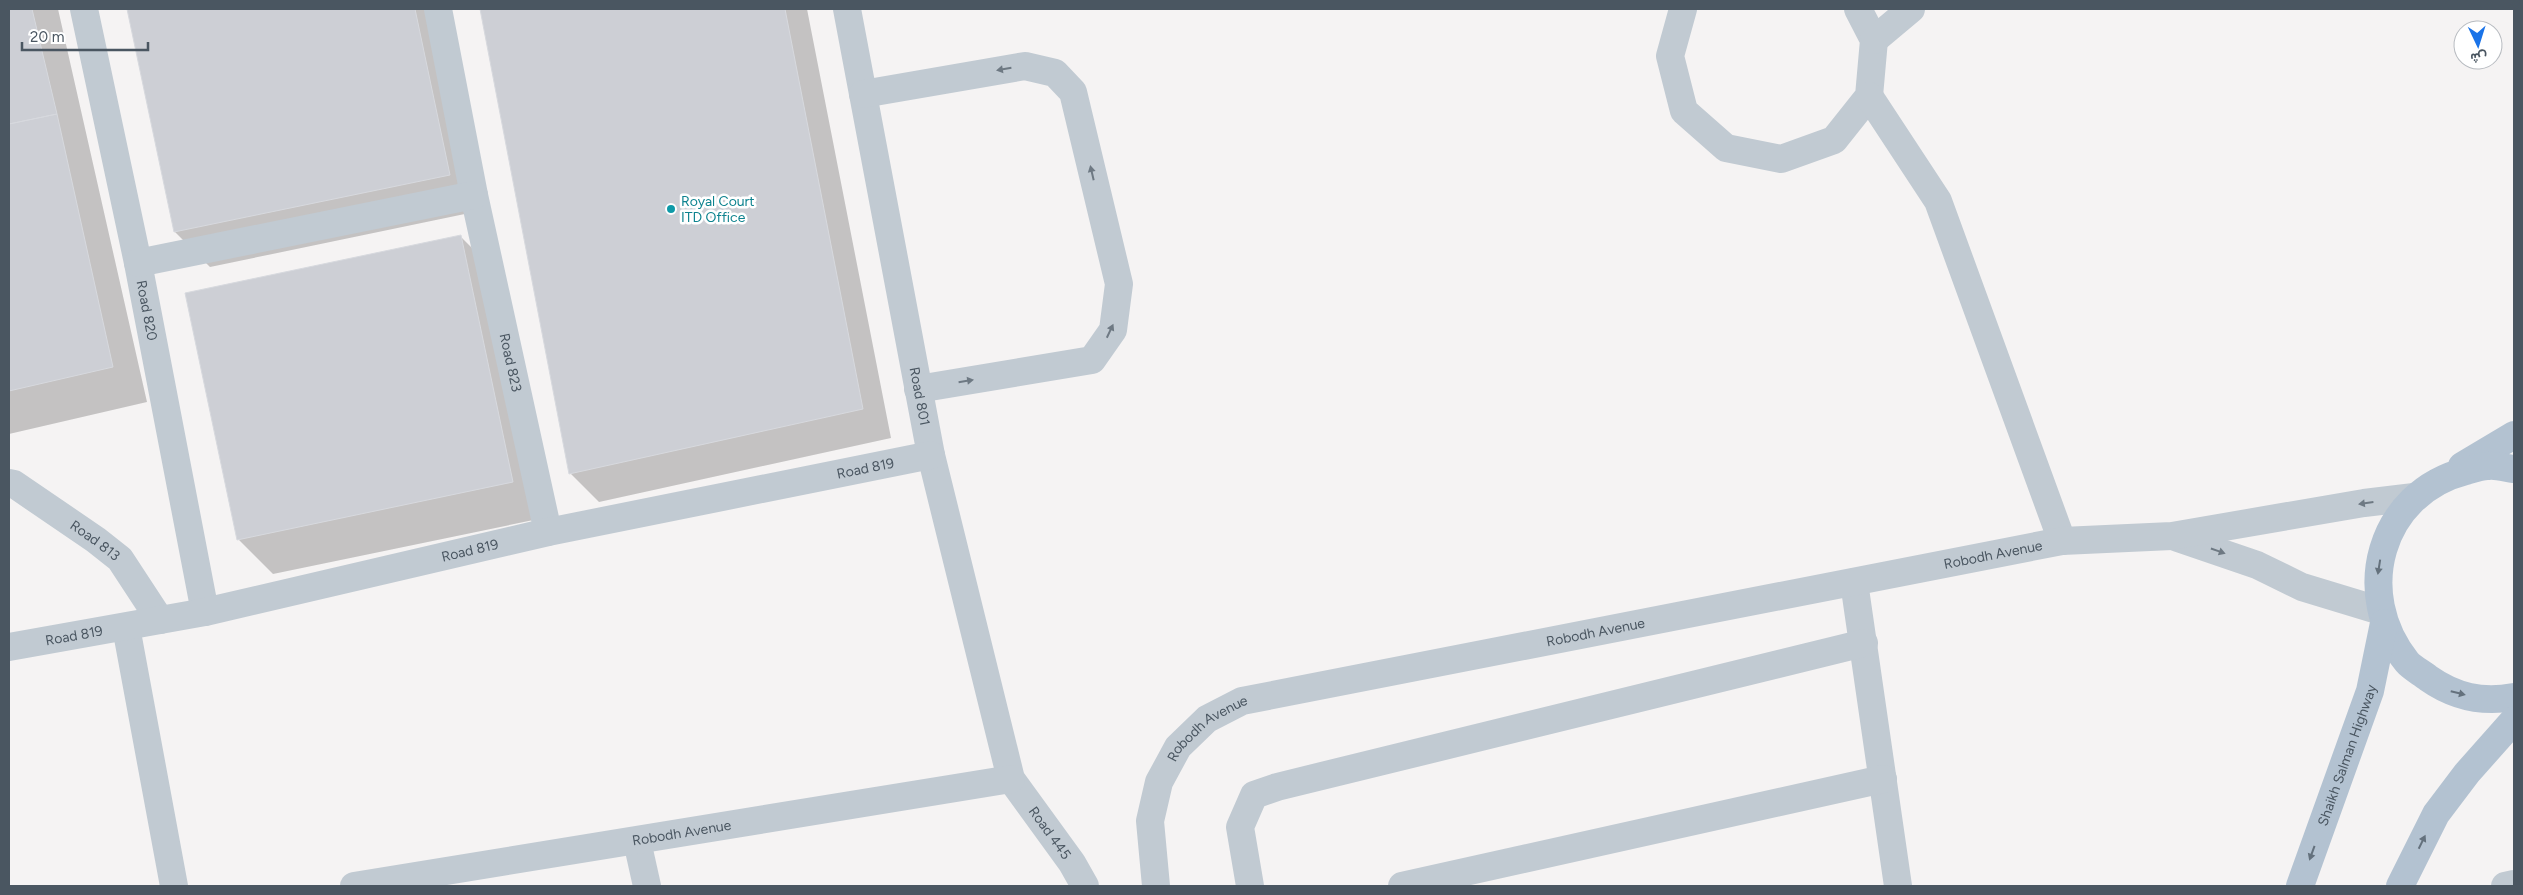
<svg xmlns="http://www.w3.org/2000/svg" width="2523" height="895" viewBox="0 0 2523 895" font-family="Figtree,Vazirmatn,sans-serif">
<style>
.shadow{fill:#0003}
.building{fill:#cdcfd5;stroke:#d7d9de}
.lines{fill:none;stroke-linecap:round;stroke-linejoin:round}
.minor{stroke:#c1cad2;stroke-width:28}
.major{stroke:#b3c2d1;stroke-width:28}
.oneway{fill:#6e7983}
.oneway2{fill:#64717d}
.culture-dot{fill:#0f9aa8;stroke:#fff;stroke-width:2}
.labels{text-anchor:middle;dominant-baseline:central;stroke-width:5;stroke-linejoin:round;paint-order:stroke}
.culture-label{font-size:14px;fill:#0d838f;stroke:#fff;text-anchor:start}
.street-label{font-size:14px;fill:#4a5661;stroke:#fff}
</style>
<rect width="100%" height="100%" fill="#f5f3f3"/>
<path class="shadow" d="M 9,9 L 58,9 L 147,402 L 9,434 Z
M 128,9 L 442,9 L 484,210 L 210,267 L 175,232 Z
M 482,9 L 807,9 L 891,438 L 599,502 L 570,473 Z
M 461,237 L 496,272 L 548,517 L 273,574 L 238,539 Z"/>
<path class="building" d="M 9,9 L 32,9 L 57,114 L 9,124 Z
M 127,9 L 415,9 L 450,175 L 174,232 Z
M 480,9 L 785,9 L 863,409 L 569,474 Z
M 57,114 L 113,367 L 9,391 L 9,124 Z
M 461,235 L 513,482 L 237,540 L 185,293 Z"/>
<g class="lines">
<g class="minor">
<path id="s1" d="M 84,9 L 138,263 L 205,612"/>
<path id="s2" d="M 438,9 L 474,195 L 548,532"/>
<path id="s3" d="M 847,9 L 931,455 L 1011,779 L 1072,863 L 1085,886"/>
<path d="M 1683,9 L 1670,56 L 1684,111 L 1726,148 L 1781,159 L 1834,140 L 1869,96 L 1874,40 L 1858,9"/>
<path d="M 1874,40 L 1911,9"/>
<path d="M 863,94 L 1025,66 L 1055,73 L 1073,92 L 1119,284 L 1113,330 L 1092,360 L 918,389"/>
<path d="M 1869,96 L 1938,201 L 2062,541"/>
<path d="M 138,263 L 474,195"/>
<path id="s4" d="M 9,483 L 14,484 L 96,540 L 120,559 L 160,620"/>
<path d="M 2178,538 L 2257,565 L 2302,587 L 2381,611"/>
<path d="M 1854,582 L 1898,886"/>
<path d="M 126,627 L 174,886"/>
<path id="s5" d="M 9,647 L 205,612 L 548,532 L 931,455"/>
<path d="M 637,841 L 647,886"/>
<path id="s6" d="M 354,886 L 1011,779"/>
<path id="s7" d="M 1156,886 L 1150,821 L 1159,782 L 1178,747 L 1207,719 L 1242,701 L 2062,541 L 2172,536 L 2364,503 L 2414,497"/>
<path d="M 1250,886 L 1240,827 L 1254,795 L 1277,787 L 1864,643"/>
<path d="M 1402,886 L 1883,779"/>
<path d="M 2505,886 L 2514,884"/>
</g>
<g class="major">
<path d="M 2462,466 L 2514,435"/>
<path d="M 2514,469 C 2506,468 2496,465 2488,466 C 2481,466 2473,469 2466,471 C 2379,493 2352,594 2407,662 C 2412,668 2422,673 2428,678 C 2455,697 2482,703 2514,697"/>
<path id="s8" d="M 2300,886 L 2370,691 L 2384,623"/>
<path d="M 2400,886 L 2436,814 L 2467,773 L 2514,720"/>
</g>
</g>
<defs><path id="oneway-solid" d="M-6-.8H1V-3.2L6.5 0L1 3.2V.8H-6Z" transform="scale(1.25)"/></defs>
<g class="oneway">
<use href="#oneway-solid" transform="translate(1004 69) rotate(170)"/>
<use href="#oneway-solid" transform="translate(1092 173) rotate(-103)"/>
<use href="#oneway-solid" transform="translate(1110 331) rotate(-65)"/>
<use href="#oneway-solid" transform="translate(966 381) rotate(-9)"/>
<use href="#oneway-solid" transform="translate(2366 503) rotate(172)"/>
<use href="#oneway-solid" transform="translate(2218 551) rotate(19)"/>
</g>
<g class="oneway2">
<use href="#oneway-solid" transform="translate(2379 567) rotate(99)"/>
<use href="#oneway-solid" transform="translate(2458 693) rotate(14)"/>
<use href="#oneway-solid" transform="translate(2422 842) rotate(-64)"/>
<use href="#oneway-solid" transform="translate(2312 853) rotate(110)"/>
</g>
<circle class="culture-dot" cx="671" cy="209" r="5"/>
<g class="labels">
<g class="culture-label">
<text x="681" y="201">Royal Court<tspan x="681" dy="16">ITD Office</tspan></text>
</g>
<g class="street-label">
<text stroke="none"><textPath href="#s1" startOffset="308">Road 820</textPath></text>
<text stroke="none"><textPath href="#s2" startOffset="361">Road 823</textPath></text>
<text stroke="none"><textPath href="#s3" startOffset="394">Road 801</textPath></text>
<text stroke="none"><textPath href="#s5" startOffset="875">Road 819</textPath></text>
<text stroke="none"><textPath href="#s4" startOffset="104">Road 813</textPath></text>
<text stroke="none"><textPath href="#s5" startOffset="471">Road 819</textPath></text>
<text stroke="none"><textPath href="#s7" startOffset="990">Robodh Avenue</textPath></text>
<text stroke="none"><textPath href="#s7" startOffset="585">Robodh Avenue</textPath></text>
<text stroke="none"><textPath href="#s5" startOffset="66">Road 819</textPath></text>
<text stroke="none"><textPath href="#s7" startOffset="180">Robodh Avenue</textPath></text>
<text stroke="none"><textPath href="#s8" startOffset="139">Shaikh Salman Highway</textPath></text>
<text stroke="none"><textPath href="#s3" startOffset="854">Road 445</textPath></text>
<text stroke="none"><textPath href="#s6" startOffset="332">Robodh Avenue</textPath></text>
</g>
</g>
<rect width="2523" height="895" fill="none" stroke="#4a5661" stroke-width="20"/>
<g transform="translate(2478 45) rotate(176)"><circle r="24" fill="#ffffff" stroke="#b7bbc0"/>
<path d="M0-4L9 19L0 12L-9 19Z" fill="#1a73e8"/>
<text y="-8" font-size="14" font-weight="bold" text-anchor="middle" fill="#4a5661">ش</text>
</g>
<path d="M22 42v8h126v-8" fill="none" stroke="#4a5661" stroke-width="2.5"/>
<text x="30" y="42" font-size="15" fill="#4a5661" stroke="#ffffff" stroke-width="4" paint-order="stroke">20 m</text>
</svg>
